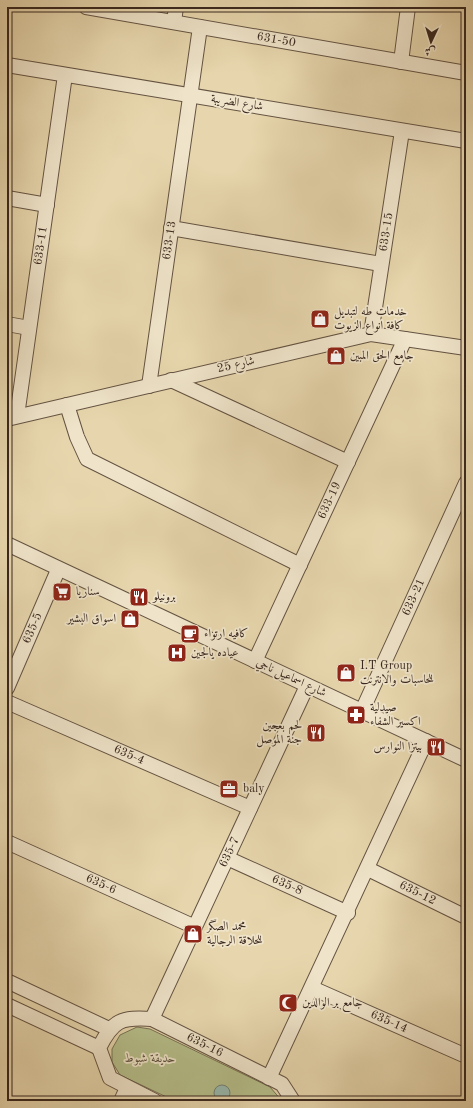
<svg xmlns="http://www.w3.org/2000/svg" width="473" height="1108" viewBox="0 0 473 1108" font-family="'Old Standard TT',Amiri,serif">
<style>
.green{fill:#b5be8a;stroke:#777254}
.water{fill:#97b9ae;stroke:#717f74}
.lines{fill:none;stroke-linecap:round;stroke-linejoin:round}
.minor-casing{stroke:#645342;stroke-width:16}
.minor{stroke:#efe4ca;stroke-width:14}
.labels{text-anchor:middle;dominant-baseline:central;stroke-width:3.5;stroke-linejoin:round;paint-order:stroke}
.street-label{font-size:12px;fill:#39271e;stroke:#efe4ca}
.poi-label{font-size:12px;fill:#39271e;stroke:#efe4ca;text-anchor:start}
.park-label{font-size:12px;font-style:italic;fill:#584d39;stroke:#efe4ca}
</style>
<rect width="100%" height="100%" fill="#e7d6ad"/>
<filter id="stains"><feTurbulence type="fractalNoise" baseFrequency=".005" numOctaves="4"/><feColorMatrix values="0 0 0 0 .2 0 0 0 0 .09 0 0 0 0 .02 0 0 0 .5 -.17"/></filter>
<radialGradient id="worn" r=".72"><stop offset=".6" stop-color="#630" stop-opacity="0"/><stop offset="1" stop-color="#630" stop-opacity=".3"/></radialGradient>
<path class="green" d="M 137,1027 L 150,1029 L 270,1087 L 282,1101 L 175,1101 L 120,1075 L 112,1062 L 112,1049 L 120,1035 Z"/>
<path class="water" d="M214 1093a8 8 0 1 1 16 0a8 8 0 1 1-16 0Z"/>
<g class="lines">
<defs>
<g id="minor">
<path id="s1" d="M 86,7 L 466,73"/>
<path d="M 174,22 L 176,7"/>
<path d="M 401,62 L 408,7"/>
<path d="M 7,65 L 466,141"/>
<path d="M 7,198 L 47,205"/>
<path d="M 171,228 L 381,264"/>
<path d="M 7,324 L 29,328"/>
<path id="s2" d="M 371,334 L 402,131"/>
<path d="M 171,380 L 348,462"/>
<path id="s3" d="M 149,386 L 200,27"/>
<path d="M 67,405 L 77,437 L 87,459 L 300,565"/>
<path id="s4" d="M 17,416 L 65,75"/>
<path d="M 7,419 L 371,334 L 466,348"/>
<path d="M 7,544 L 466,760"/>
<path id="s5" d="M 255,661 L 405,339"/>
<path id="s6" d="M 7,688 L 58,570"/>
<path id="s7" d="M 7,702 L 250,808"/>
<path id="s8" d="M 362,711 L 466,483"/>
<path id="s9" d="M 7,842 L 195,927"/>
<path id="s10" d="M 227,858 L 348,913"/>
<path id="s11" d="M 368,869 L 466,917"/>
<path d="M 7,981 L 109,1029"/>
<path id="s12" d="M 312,988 L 466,1056"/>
<path d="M 7,1005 L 99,1048"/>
<path id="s13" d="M 152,1019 L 307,686"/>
<path d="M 269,1078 L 426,741"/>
<path d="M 121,1101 L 127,1088"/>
<path id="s14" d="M 155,1101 L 110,1078 L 99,1048 C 113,1020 121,1017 152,1019 L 282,1084 L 293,1101"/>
</g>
</defs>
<use href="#minor" class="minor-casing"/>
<use href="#minor" class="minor"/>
</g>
<defs>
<symbol id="shop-square" viewBox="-11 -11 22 22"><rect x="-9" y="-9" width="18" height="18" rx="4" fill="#8f2418" stroke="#efe4ca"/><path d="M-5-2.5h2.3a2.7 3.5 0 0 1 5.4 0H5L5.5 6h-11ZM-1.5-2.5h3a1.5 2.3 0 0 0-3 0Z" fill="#fff"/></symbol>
<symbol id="supermarket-square" viewBox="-11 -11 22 22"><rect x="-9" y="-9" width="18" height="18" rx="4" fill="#8f2418" stroke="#efe4ca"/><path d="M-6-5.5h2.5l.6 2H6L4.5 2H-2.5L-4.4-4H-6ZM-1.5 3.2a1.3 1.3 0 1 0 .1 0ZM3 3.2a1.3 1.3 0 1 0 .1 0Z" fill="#fff"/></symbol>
<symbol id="restaurant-square" viewBox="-11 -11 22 22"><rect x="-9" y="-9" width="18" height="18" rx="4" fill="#8f2418" stroke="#efe4ca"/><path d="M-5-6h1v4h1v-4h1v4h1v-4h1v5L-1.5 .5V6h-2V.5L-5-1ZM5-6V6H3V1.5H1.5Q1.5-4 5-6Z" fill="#fff"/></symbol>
<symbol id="cafe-square" viewBox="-11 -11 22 22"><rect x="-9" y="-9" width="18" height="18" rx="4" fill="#8f2418" stroke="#efe4ca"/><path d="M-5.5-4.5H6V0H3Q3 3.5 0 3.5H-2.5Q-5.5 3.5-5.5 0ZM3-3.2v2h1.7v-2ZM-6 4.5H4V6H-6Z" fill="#fff"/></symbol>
<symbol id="hospital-square" viewBox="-11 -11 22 22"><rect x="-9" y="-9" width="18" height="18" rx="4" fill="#8f2418" stroke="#efe4ca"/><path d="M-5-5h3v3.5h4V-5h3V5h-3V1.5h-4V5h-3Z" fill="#fff"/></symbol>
<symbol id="pharmacy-square" viewBox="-11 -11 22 22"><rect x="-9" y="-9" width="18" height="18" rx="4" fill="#8f2418" stroke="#efe4ca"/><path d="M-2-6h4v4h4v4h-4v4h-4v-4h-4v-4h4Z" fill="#fff"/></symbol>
<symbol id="office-square" viewBox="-11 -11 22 22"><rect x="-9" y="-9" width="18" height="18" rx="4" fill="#8f2418" stroke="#efe4ca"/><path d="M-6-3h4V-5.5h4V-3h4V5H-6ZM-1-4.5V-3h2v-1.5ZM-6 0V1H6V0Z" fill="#fff"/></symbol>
<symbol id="mosque-square" viewBox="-11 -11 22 22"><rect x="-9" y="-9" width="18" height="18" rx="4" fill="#8f2418" stroke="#efe4ca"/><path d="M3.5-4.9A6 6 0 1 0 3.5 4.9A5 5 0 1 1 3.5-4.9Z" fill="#fff"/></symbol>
</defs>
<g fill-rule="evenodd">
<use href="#shop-square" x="309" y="308" width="22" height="22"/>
<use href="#shop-square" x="325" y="345" width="22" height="22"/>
<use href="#supermarket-square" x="51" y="581" width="22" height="22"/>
<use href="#restaurant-square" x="128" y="586" width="22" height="22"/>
<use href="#shop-square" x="119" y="608" width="22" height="22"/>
<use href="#cafe-square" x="179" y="623" width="22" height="22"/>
<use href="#hospital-square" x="166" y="642" width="22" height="22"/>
<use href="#shop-square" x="335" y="662" width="22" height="22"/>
<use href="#pharmacy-square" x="345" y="704" width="22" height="22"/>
<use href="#restaurant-square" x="305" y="722" width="22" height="22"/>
<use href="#restaurant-square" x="425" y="736" width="22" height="22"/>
<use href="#office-square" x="218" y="778" width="22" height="22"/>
<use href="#shop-square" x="182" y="923" width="22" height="22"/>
<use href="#mosque-square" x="277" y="992" width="22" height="22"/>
</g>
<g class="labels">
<g class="street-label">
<text stroke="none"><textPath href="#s1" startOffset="193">631-50</textPath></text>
<text transform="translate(237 103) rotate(9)">شارع الضريبة</text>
<text stroke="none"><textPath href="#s2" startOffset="103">633-15</textPath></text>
<text stroke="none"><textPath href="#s3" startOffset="147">633-13</textPath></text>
<text stroke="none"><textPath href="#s4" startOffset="172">633-11</textPath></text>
<text transform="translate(236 365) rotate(-13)">شارع 25</text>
<text stroke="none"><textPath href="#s5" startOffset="177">633-19</textPath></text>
<text stroke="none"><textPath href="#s8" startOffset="125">633-21</textPath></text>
<text stroke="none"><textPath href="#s6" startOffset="65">635-5</textPath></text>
<text transform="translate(291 678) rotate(25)">شارع اسماعيل ناجي</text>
<text stroke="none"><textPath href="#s7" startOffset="133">635-4</textPath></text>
<text stroke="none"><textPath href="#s13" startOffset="184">635-7</textPath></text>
<text stroke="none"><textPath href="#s9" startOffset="103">635-6</textPath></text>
<text stroke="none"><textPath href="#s10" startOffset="66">635-8</textPath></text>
<text stroke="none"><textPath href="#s11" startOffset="55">635-12</textPath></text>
<text stroke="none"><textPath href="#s12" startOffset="84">635-14</textPath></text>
<text stroke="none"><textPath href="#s14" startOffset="208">635-16</textPath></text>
</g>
<g class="poi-label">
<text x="334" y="312">خدمات طه لتبديل<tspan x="334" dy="14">كافة انواع الزيوت</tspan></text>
<text x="350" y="356">جامع الحق المبين</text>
<text x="76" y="592">سناريا</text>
<text x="153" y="597">برونيلو</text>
<text x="116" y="619" text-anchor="end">اسواق البشير</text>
<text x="204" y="634">كافيه ارتواء</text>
<text x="191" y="653">عياده يالجين</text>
<text x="360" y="666">I.T Group<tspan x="360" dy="14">للحاسبات والانترنت</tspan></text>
<text x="370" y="708">صيدلية<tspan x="370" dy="14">اكسير الشفاء</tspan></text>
<text x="302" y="726" text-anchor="end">لحم بعجين<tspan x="302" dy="14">جنة الموصل</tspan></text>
<text x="422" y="747" text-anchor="end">بيتزا النوارس</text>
<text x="243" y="789">baly</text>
<text x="207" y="927">محمد الصگر<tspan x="207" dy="14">للحلاقة الرجالية</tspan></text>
<text x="302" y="1003">جامع بر الوالدين</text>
</g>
<g class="park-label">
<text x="150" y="1059">حديقة شبوط</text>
</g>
</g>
<rect width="473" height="1108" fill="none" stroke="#e7d6ad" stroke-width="24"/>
<rect x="8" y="8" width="457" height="1092" fill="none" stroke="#39271e" stroke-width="2"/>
<rect x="12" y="12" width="449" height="1084" fill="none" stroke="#39271e"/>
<g transform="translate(431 42) rotate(184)" stroke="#efe4ca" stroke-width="3" paint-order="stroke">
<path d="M0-3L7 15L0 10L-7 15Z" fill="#39271e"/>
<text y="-6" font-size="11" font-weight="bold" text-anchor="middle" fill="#39271e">ش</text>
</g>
<rect width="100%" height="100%" filter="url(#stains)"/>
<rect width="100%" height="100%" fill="url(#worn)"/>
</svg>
